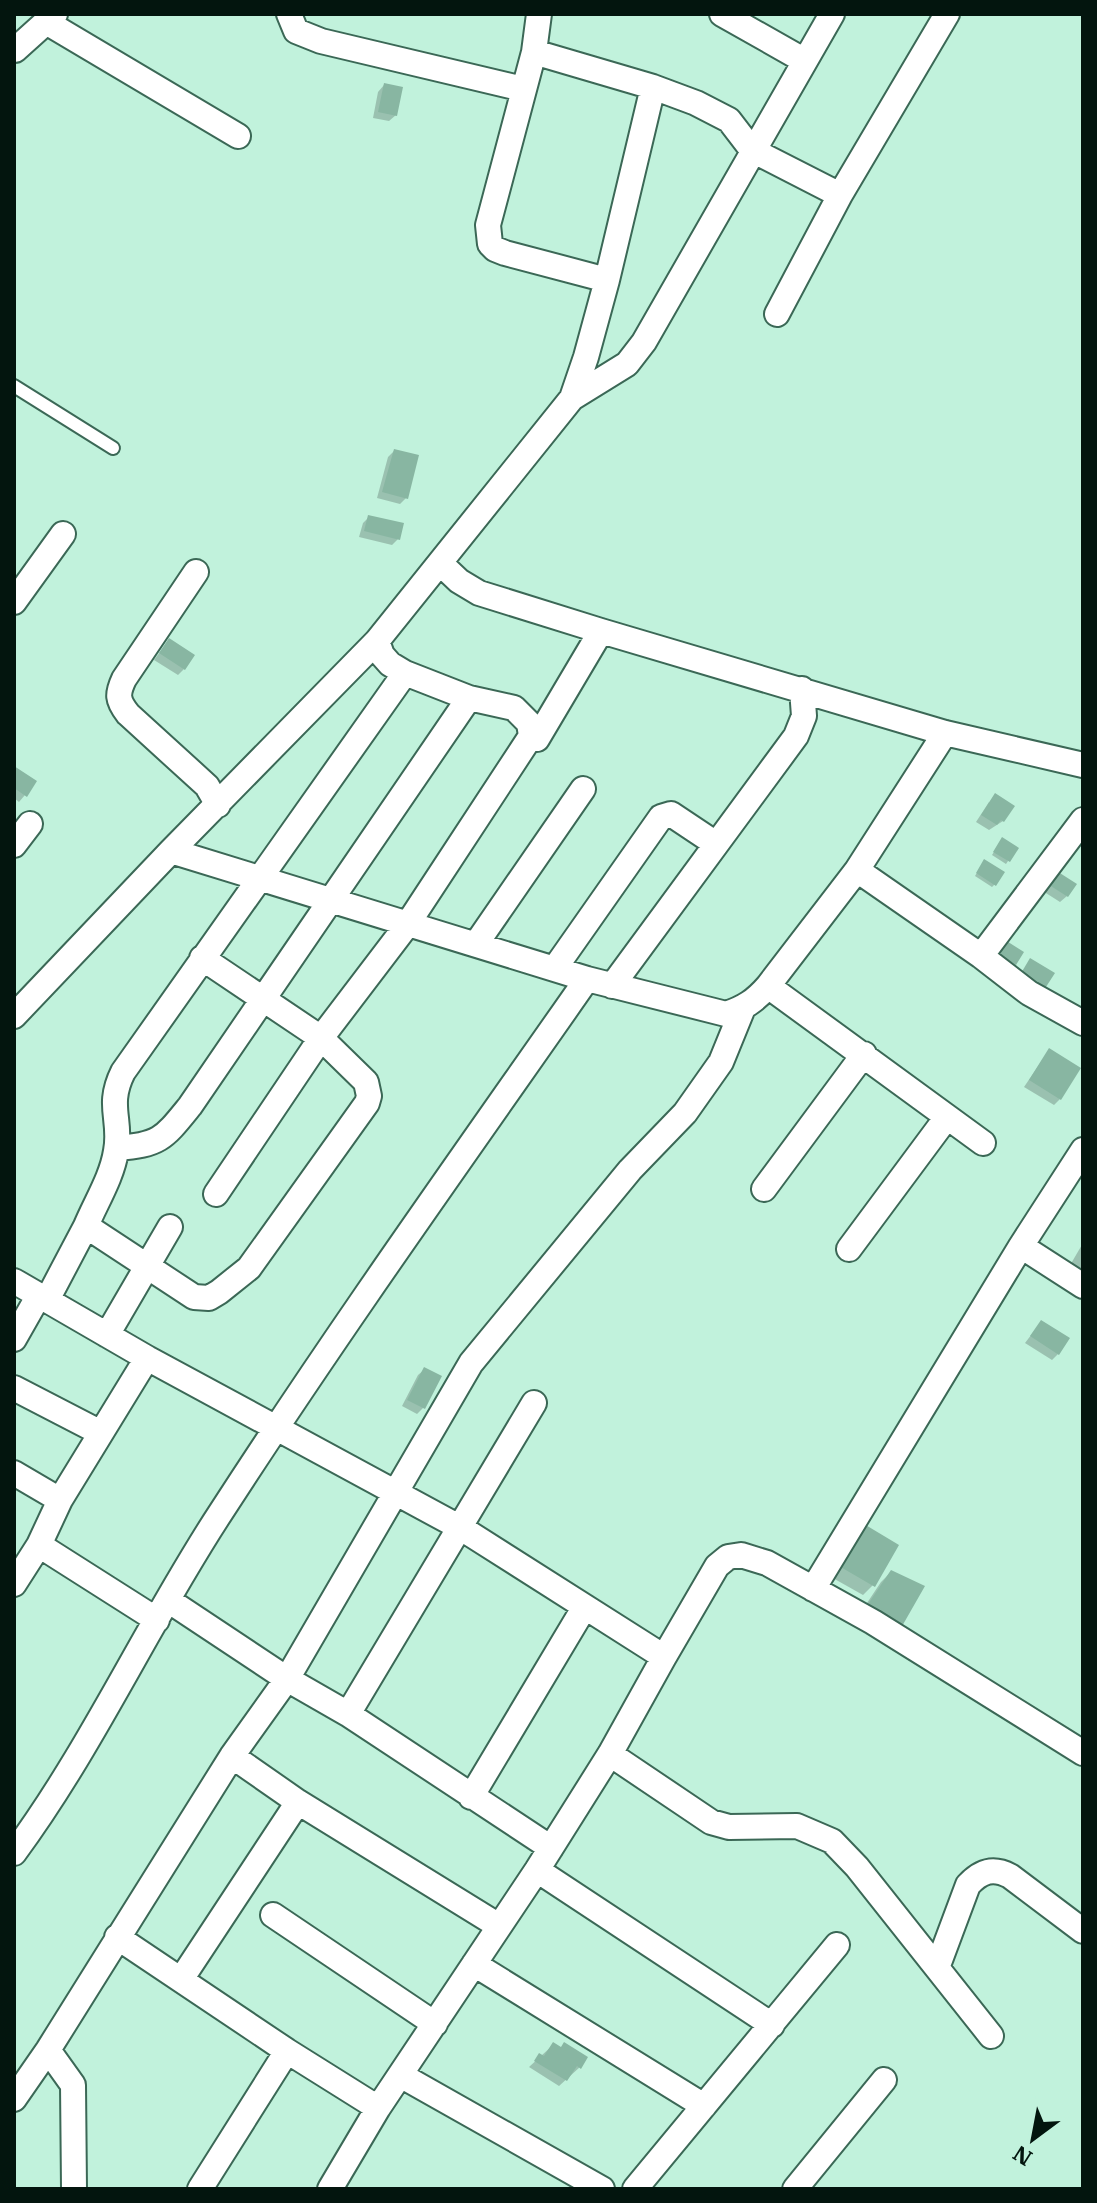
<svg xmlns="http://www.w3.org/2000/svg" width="1097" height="2203" viewBox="0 0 1097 2203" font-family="'IBM Plex Serif',serif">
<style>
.shadow{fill:#0003}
.building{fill:#88b6a2}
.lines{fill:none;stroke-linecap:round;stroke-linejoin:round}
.lane-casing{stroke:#3b6856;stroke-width:16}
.street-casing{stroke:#3b6856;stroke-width:28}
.lane{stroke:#fff;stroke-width:12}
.street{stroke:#fff;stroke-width:24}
</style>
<rect width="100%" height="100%" fill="#c1f2dc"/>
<path class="shadow" d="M 384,85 L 396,115 L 389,121 L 373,118 L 378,92 Z
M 394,451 L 406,498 L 400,504 L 377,498 L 388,457 Z
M 369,517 L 398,539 L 392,545 L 359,537 L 363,523 Z
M 169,640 L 184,669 L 178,675 L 154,660 Z
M 14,768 L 25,795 L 19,802 L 14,798 Z
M 989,802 L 1003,821 L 989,830 L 976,822 Z
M 1000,842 L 1008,861 L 1006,864 L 992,855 Z
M 982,864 L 995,884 L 992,887 L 975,876 Z
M 1046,876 L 1067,896 L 1060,902 L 1038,888 Z
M 1049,1050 L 1060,1099 L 1054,1105 L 1024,1087 Z
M 1083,1243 L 1083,1276 L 1069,1267 Z
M 1041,1322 L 1058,1354 L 1052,1360 L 1025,1343 Z
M 425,1369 L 423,1408 L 417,1414 L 402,1406 L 418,1375 Z
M 854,1537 L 873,1585 L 863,1595 L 831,1577 Z
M 891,1572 L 922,1587 L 857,1618 L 881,1582 Z
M 553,2045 L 580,2067 L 559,2086 L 529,2067 Z"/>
<path class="building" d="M 384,83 L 403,87 L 397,116 L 378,112 Z
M 394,449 L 419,455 L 408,499 L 382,492 Z
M 368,515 L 404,523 L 400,540 L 364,531 Z
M 169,638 L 195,655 L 185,670 L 159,653 Z
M 14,766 L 37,781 L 27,797 L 14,788 Z
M 995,793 L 1015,806 L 1004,822 L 1001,820 L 997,825 L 981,815 Z
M 1002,837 L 1019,848 L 1010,862 L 993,852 Z
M 984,859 L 1005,872 L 996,886 L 976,873 Z
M 1052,868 L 1077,884 L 1068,897 L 1043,881 Z
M 1005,940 L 1024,952 L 1016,965 L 997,953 Z
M 1030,958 L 1055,973 L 1044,990 L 1020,975 Z
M 1049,1048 L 1081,1068 L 1061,1100 L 1029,1080 Z
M 1041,1320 L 1070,1338 L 1059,1355 L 1030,1336 Z
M 424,1367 L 442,1376 L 425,1409 L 407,1400 Z
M 864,1524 L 899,1545 L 875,1587 L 839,1566 Z
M 891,1570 L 925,1586 L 901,1628 L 866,1607 Z
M 553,2042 L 561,2047 L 564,2042 L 588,2057 L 581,2069 L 577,2066 L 567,2081 L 534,2061 L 539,2053 L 544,2056 Z"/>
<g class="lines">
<defs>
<path id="lane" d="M 14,386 L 113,448"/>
<path id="street" d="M 289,14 L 296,31 L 321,41 L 523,89
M 722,14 L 805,61
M 46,22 L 238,136
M 15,50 L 55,14
M 534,52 L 653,87 L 696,103 L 729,120 L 752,150 L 840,195
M 607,280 L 653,87
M 777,314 L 840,195 L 947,14
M 572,398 L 627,364 L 644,342 L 832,14
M 440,563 L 459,581 L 479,593 L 601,631 L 945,733 L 1083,765
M 196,572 L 124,679 C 117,694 117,700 128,714 L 207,786 L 218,805
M 14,602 L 63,534
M 537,739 L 601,631
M 14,845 L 30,824
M 171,851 L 587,979 L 726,1014 C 744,1008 755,1001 768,986 L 857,870 L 945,733
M 857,870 L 981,956 L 1029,993 L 1083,1023
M 476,944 L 583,789
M 981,956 L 1083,820
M 555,968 L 661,817 L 671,814 L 716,844
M 612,986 L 796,736 L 804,716 L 802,689
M 768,986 L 983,1143
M 14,1016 L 171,851 L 377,641 L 572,398 L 586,357 L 607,280 L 505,253 L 495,249 L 490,244 L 488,225 L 534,52 L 539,14
M 117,1148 C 160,1145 164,1138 190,1106 L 469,698
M 764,1189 L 864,1054
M 216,1194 L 321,1038 L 407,925 L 531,736 L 529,723 L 514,708 L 469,698 L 405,673 L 390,664 L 382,655 L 377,641
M 86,1226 C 96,1202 112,1177 116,1151 C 122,1120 106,1106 123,1072 L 405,673
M 1021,1246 L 1083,1286
M 849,1249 L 947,1117
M 14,1281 L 147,1358 L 60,1500 L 39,1545 L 14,1584
M 47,1300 L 86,1226 L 194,1297 L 209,1298 L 219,1292 L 249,1268 L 367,1103 L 369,1096 L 366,1082 L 321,1038 L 202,958
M 107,1335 L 170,1227
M 14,1339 L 39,1295
M 147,1358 L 461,1528 L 664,1657 L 610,1754 L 537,1870 L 378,2108 L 330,2189
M 14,1388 L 101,1433
M 14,1473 L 60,1500
M 39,1545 L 157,1620
M 813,1589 L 1021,1246 L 1083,1150
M 168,1600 L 287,1679 L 348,1714 L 551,1848
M 664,1657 L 717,1566 L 728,1557 L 741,1555 L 767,1563 L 873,1622 L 1083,1753
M 348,1714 L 534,1403
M 610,1754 L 711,1822 L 729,1827 L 797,1826 L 832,1841 L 857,1867 L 991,2036
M 232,1756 L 298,1802 L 499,1926
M 471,1797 L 584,1608
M 14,1853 C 93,1746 148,1623 221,1512 C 338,1331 464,1155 587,979
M 537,1870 L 772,2025
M 273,1915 L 435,2024
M 117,1937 L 287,2051 L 378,2108
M 474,1964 L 704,2106
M 937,1968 L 968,1885 C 981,1871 993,1867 1010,1876 L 1083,1931
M 182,1978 L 298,1802
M 48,2050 L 73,2085 L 74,2189
M 402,2076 L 602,2189
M 14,2099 L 48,2050 L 232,1756 L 287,1679 L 471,1363 L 630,1170 L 685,1113 L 721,1062 L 743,1008
M 200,2189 L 287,2051
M 635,2189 L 837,1945
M 795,2189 L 884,2080"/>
</defs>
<use href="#lane" class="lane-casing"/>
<use href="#street" class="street-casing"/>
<use href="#lane" class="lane"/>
<use href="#street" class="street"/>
</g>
<rect width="1097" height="2203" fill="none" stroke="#03150e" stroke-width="32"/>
<g transform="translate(1033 2139) rotate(212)" stroke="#c1f2dc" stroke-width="6" paint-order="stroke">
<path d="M0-6L14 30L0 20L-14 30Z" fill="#03150e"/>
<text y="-12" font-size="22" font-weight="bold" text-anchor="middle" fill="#03150e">N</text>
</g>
</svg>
